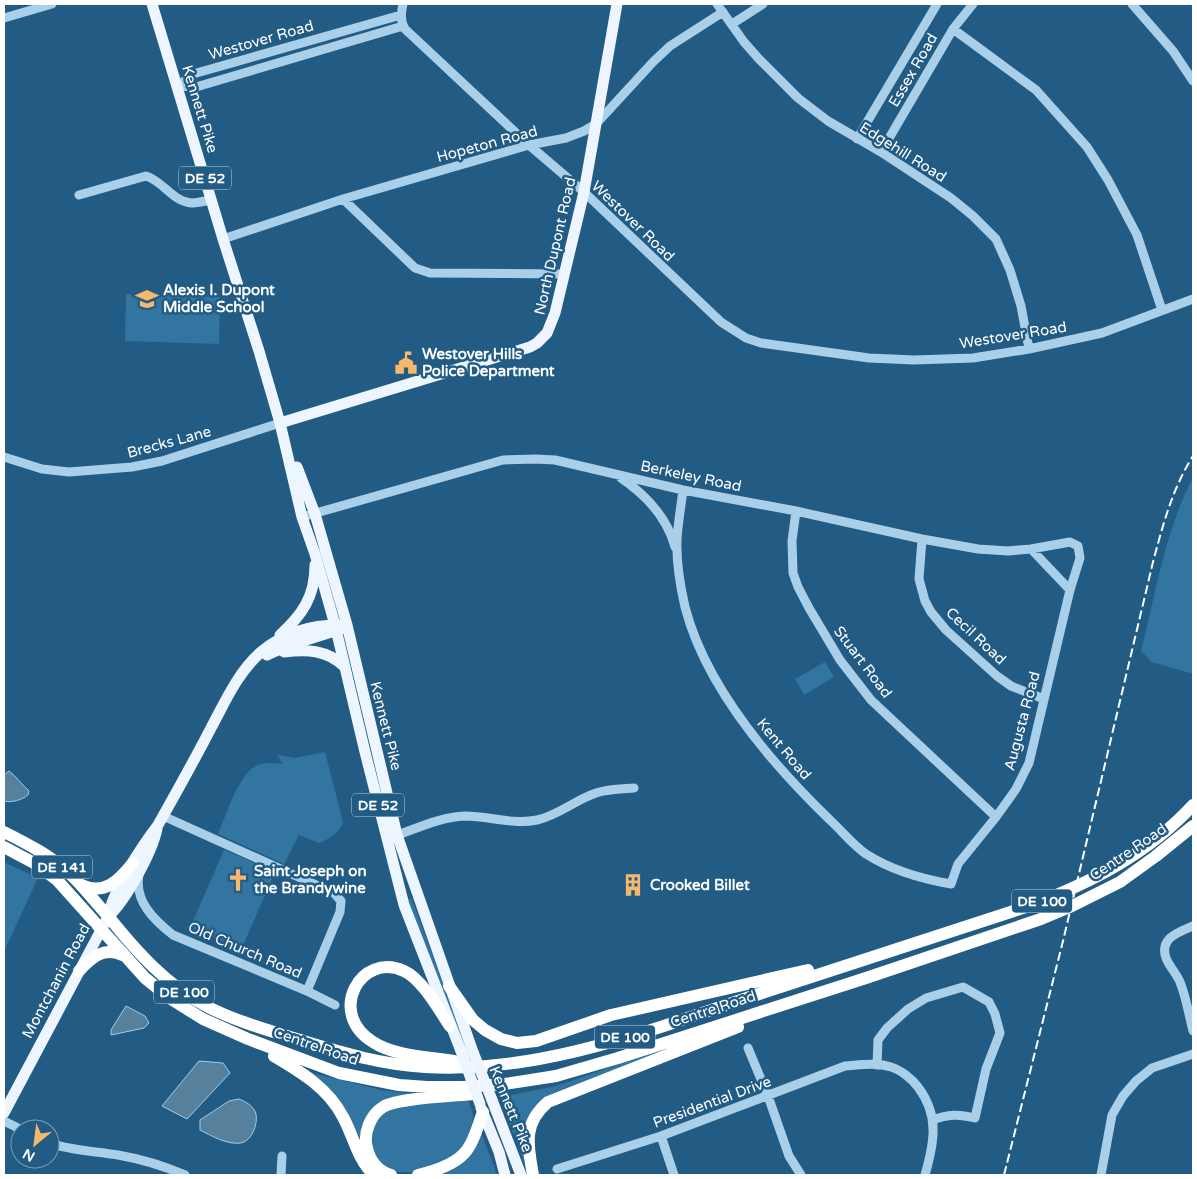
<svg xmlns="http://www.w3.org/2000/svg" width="1197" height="1179" viewBox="0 0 1197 1179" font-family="'Varela Round',sans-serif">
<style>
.green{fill:#3275a0}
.water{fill:#56809b;stroke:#9ecdea}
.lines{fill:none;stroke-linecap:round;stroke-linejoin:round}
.minor{stroke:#aad0e9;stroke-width:9}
.major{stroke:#edf6fe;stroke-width:11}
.highway{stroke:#fff;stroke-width:12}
.rail{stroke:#fff;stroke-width:2;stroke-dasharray:9 4;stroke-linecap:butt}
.major-bridge{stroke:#edf6fe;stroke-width:11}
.labels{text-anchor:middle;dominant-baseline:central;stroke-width:5;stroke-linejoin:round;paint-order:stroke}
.shield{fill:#225c84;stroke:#bdceda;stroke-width:1}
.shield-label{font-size:14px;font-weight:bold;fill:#fff}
.street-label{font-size:15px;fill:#fff;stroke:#225c84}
.poi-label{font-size:15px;font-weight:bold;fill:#fff;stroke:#225c84;text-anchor:start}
</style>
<rect width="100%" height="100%" fill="#225c84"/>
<path class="green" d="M 126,294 L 220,297 L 219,344 L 125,341 Z
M 1193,478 L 1193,674 L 1152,662 L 1141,651 C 1155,596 1166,527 1193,478 Z
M 825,662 L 834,677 L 804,695 L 795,679 Z
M 325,752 L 343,822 C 338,834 331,838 319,843 L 299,835 L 284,864 L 218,834 C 226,816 238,775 256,766 C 264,762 274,763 283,764 L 277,755 L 295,758 Z
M 224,850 L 275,872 L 241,950 L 190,928 Z
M 4,862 L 38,878 L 5,949 L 4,948 Z
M 409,898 L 412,900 L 466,1044 L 467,1051 L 407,901 Z
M 687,1041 L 537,1107 L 524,1162 L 500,1097 L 556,1086 Z
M 312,1073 L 381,1090 L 424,1095 L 386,1102 L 363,1148 L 311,1077 Z
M 468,1100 L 473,1114 L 472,1128 L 463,1150 L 449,1160 L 418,1172 L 393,1172 L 376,1160 L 370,1142 L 374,1123 L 389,1107 Z
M 481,1132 L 497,1175 L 432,1175 Z"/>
<path class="water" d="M 9,771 C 16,776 22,785 29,791 L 28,795 C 22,800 11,803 4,801 L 4,775 Z
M 126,1006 L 145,1016 L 149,1023 L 144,1028 L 111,1035 L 111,1030 Z
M 199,1061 L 223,1063 L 230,1073 L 187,1119 L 162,1106 Z
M 239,1099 C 246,1102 254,1106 256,1114 C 258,1124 252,1141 241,1143 C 227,1145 212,1136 200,1130 L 200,1120 L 229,1101 Z"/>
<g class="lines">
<path class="minor" d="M 403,4 C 401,13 400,21 405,29 L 529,145 L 584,192 L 721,322 L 746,338 L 761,343 L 869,358 L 914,360 L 973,358 L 1029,349 L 1102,333 L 1193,299
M 717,4 L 744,42 L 759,59 L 798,98 L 828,121 L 881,152 L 951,198 L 973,216 L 996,239 L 1010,270 L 1021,306 L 1029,349
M 1132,4 L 1173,51 L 1193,81
M 4,18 L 52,4
M 732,24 L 763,4
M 953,29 L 1036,90 L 1087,147 L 1108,180 L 1137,235 L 1162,310
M 178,86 L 193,74 L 401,15
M 178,86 L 196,87 L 403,26
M 857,139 L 937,4
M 881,152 L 953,29 L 973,4
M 79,195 L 146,176 C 163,181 172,201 191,203 C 197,203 205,201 211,200
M 343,199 L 415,268 L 430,273 L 564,274
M 223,239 L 343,199 L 529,145 L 566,138 L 584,131 L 596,124 L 653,62 L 670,46 L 723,12
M 4,457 L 42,469 L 69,472 L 132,467 L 162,461 L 280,423
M 621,478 C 646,495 667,517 675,547
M 796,511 L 792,541 L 793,573 L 798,587 L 809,608 L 840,660 L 871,700 L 996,817
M 302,517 L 503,460 L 536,459 L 555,460 L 683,490 L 796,511 L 922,539 L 978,549 L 1008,551 L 1031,549 L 1070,542 L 1078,546 L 1080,558 L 1070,590 L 1029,763 L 1016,789 L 996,817 L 958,864 L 951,884 C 922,879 891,870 866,854 C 853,845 842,831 830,820 C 771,763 706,688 685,607 C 680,585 676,561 677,539 C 678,523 681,506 683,490
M 922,539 L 919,579 L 925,601 L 931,612 L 946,630 L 997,676 L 1011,686 L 1044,699
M 1031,549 L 1070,590
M 392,837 C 416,829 439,817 465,816 C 489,816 513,825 537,820 C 559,815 575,800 596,793 C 608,789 621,789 634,788
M 139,875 C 134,901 154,920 173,935 L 307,991 L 340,912 L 341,901 L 334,893 L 163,816
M 1193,926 C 1179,932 1159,938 1166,958 C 1169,966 1176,973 1180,982 C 1186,997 1189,1015 1193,1031
M 307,991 L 335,1005
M 748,1048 L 768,1096 L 789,1156 L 801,1175
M 877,1065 L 878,1040 L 887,1028 L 908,1009 L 926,998 L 963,987 L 989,1002 L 995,1014 L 1000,1033 L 986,1069 L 975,1118 C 959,1114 948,1114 933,1120
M 4,1121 L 20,1129
M 661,1136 L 674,1175
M 50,1143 C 72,1151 95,1151 118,1155 C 141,1159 164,1166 185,1175
M 557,1169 L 661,1136 L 845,1066 C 860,1065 876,1062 891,1067 C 901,1070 912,1079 918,1087 C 940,1116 934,1143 925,1175
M 281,1175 L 282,1156
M 1101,1175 L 1112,1115 L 1123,1096 L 1136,1081 L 1152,1068 L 1193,1054"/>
<path class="major" d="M 152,4 L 223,239 L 259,351 L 280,423 L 302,517 L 315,554 L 335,625 L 365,752 L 404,905 L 461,1051
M 280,423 L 530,347 L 537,343 L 547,333 L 555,313 L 584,192 L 617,4
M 297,467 L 315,514 L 347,625 L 397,835 L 473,1052
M 280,635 C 302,615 315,597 315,565
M 284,652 C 307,649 328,650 345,667
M 267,655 L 287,646 L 341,629
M 108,917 C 113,890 141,847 158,825 C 176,793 194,761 211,728 C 225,702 238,672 261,652 C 283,633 313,624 342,625
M 492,1100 L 521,1175
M 481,1108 L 499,1152 L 505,1175
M 4,1113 L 108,917 C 126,900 152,853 157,829"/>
<path class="highway" d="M 4,832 C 28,844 51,856 70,874 C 84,887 95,902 108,916 C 136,951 167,986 208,1007 C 238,1022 271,1031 303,1041 C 343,1053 383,1065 425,1067 C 542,1074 656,1028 765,992 C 853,963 941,935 1029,906 C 1090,883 1148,854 1193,805
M 4,847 L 34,863 L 57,880 L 145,978 L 171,999 L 203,1019 L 248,1039 L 339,1073 L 399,1085 L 427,1087 L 463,1087 L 505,1084 L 556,1076 L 618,1058 L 866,978 L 1041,919 L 1072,906 L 1120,882 L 1156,856 L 1193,826
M 81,885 C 105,896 119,880 133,863
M 79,971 C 91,958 104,946 122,955
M 449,986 L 473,1020 L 485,1030 L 501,1039 L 517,1043 L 536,1041 L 611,1015 L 808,970
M 450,1026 C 439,1010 422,979 404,971 C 361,951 326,1013 373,1042 C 394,1056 430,1057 454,1061
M 274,1056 C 301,1072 328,1088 343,1117 C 354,1137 357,1159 374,1175
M 391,1175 C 378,1171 370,1161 367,1148 C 363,1134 370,1115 383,1107 C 397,1098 455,1096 474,1094
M 418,1175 C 435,1171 457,1164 467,1150 C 475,1139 478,1125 483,1112
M 533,1175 C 528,1146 522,1124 548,1102 L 738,1027"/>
<path class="rail" d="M 1004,1175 L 1063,941 L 1153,562 C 1163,525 1172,489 1193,456"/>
<path class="major-bridge" d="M 461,1051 L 480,1104
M 473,1052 L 492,1100"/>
</g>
<defs>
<symbol id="school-bare" viewBox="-9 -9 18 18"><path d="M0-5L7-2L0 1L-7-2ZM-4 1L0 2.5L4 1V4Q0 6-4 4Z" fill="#f5b86c" stroke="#225c84" stroke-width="2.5" paint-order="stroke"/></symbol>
<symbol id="civic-bare" viewBox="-9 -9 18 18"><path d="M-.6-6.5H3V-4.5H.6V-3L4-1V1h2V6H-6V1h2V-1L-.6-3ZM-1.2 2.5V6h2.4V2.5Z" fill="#f5b86c" stroke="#225c84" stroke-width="2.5" paint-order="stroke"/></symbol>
<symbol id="church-bare" viewBox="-9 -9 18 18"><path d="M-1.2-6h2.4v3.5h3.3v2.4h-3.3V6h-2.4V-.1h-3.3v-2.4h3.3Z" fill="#f5b86c" stroke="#225c84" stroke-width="2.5" paint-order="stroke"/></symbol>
<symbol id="building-bare" viewBox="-9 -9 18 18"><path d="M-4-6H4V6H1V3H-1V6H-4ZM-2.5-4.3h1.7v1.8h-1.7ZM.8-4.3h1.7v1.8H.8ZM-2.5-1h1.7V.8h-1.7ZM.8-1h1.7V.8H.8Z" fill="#f5b86c" stroke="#225c84" stroke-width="2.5" paint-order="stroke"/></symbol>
</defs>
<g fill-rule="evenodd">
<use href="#school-bare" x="131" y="283" width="32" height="32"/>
<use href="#civic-bare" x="390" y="347" width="32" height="32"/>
<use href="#church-bare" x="222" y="864" width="32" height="32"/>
<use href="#building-bare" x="617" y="869" width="32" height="32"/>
</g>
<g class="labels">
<g class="shield">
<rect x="179" y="166.5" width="52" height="23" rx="4"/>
<rect x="352" y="793.5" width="52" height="23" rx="4"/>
<rect x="32" y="855.5" width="60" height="23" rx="4"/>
<rect x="1012" y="889.5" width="60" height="23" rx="4"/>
<rect x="154" y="980.5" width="60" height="23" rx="4"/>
<rect x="595" y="1025.5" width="60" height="23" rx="4"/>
</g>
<g class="shield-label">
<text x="205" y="178">DE 52</text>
<text x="378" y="805">DE 52</text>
<text x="62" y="867">DE 141</text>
<text x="1042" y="901">DE 100</text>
<text x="184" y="992">DE 100</text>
<text x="625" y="1037">DE 100</text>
</g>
<g class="street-label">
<text transform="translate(261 40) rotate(-16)">Westover Road</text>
<text transform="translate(913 70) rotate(-60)">Essex Road</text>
<text transform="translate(200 109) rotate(73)">Kennett Pike</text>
<text transform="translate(487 144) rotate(-15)">Hopeton Road</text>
<text transform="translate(903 152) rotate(32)">Edgehill Road</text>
<text transform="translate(633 221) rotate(44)">Westover Road</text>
<text transform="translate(555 246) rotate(-77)">North Dupont Road</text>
<text transform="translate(1013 335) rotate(-9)">Westover Road</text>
<text transform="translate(169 442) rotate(-15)">Brecks Lane</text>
<text transform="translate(691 476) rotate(12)">Berkeley Road</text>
<text transform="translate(976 636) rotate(43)">Cecil Road</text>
<text transform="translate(863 662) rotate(53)">Stuart Road</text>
<text transform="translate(1022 721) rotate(-75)">Augusta Road</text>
<text transform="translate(386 726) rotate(76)">Kennett Pike</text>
<text transform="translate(784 749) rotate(50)">Kent Road</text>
<text transform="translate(1128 852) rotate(-34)">Centre Road</text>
<text transform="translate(245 950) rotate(23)">Old Church Road</text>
<text transform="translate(56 981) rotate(-62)">Montchanin Road</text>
<text transform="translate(713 1009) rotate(-18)">Centre Road</text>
<text transform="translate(316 1046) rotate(19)">Centre Road</text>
<text transform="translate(712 1102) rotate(-20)">Presidential Drive</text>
<text transform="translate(511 1109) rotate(68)">Kennett Pike</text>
</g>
<g class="poi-label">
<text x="163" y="290">Alexis I. Dupont<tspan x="163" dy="17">Middle School</tspan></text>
<text x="422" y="354">Westover Hills<tspan x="422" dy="17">Police Department</tspan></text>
<text x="254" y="871">Saint Joseph on<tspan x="254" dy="17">the Brandywine</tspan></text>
<text x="650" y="885">Crooked Billet</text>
</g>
</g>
<rect width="1197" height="1179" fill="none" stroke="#ffffff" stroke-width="10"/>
<g transform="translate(35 1144) rotate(209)"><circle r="24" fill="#225c84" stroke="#7a9db5"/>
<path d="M0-4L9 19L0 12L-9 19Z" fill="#f5b86c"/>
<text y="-8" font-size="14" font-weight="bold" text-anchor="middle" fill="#ffffff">N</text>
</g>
</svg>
